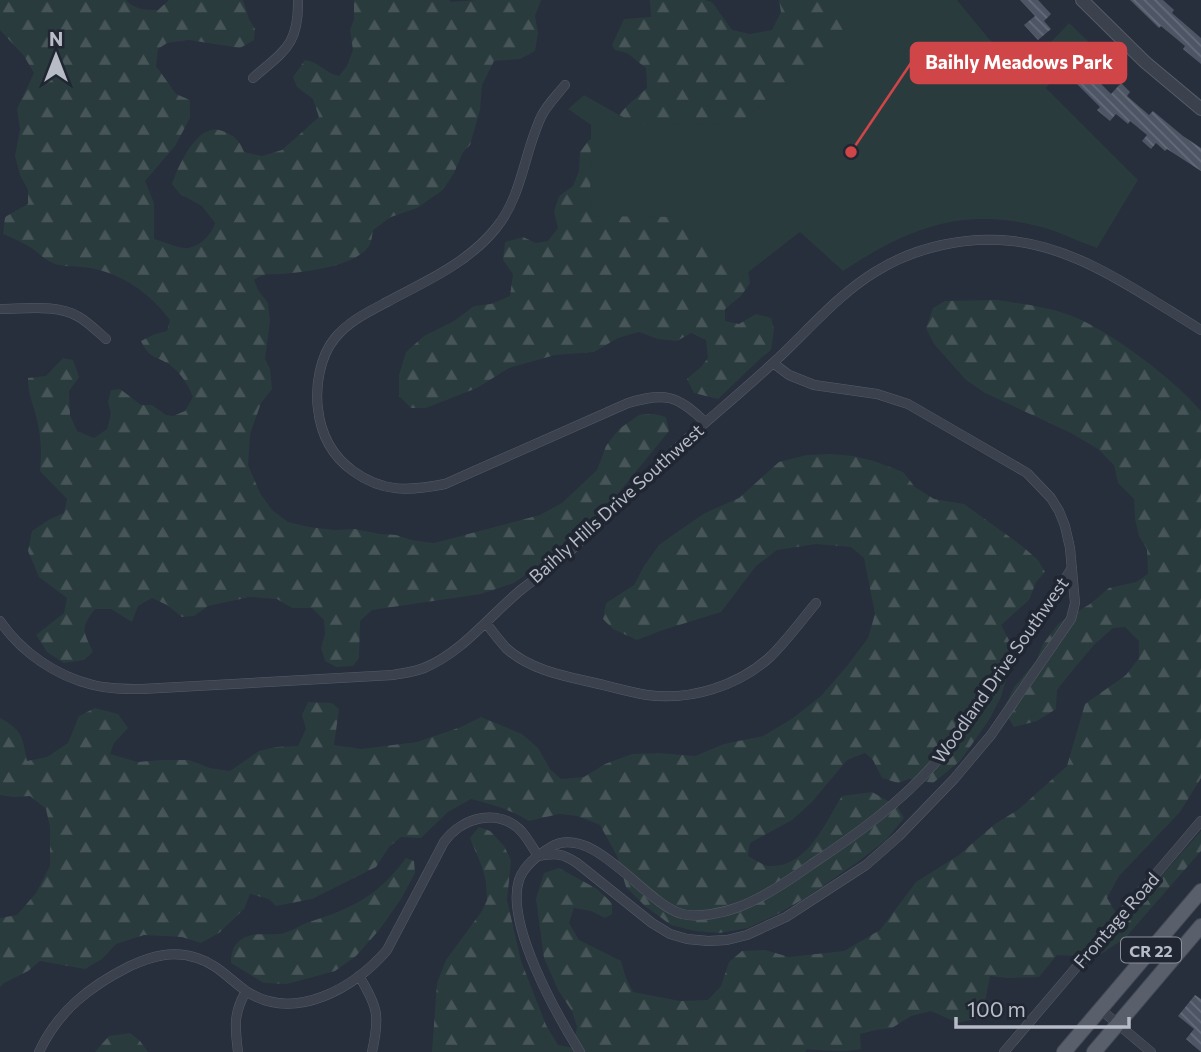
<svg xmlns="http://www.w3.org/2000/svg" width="1201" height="1052" viewBox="0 0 1201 1052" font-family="Commissioner,sans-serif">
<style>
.forest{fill:url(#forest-firs)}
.park{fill:#2a3b3e}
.building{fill:url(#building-back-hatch)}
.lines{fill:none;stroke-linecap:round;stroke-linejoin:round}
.minor-casing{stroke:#565c67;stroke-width:10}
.tertiary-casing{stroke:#565c67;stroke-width:14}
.primary-casing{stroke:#444a56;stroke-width:16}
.minor{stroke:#3b414d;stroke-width:9}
.tertiary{stroke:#3b414d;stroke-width:12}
.primary{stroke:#59606c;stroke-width:14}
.labels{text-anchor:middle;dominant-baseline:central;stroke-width:7;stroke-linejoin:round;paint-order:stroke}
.shield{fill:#202632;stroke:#8a8f9a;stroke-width:2}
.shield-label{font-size:16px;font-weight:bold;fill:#b7bcc7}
.street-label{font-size:18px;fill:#b7bcc7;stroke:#202632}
.leader{fill:none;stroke:#d04648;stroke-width:2.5}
.callout-dot{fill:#d04648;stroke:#202632;stroke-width:2.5}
.callout{fill:#d04648;stroke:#d04648;stroke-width:2.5}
.callout-label{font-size:19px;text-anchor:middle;font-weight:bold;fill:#fff}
</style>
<defs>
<pattern id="forest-firs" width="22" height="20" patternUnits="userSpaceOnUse" patternTransform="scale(1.75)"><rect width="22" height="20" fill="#2a3b3e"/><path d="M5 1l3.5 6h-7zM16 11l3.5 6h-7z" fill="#475558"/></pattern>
<pattern id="building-back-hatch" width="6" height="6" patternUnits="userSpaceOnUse" patternTransform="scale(1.75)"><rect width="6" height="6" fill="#4e5665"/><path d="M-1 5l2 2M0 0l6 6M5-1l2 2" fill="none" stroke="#656c7a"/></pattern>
</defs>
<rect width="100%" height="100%" fill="#272e3c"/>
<path class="forest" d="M 0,0 L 126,0 C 135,10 146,10 158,10 L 169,0 L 243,0 L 249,19 L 255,29 L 254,40 L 240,48 L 189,40 L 167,43 L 158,49 L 156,66 L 176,94 L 190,100 L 190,118 L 175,146 L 145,181 L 154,203 L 154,239 C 162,241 180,249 187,248 C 200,247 212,234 215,223 L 202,206 L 180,194 L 172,184 C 179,164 199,118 225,132 C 227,133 234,136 235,138 C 239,141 242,147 244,152 L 262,156 L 282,150 L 319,117 L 313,99 L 297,87 L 293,77 L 305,60 C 320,62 325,73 339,76 L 347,66 L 353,50 L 350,30 L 354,19 L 354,0 L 449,0 L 451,2 L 478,0 L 541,0 L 535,16 L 538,33 L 535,51 L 520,59 L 494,61 L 482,85 L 480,110 L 470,145 L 463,152 L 454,173 L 443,190 L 417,208 L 391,217 L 373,230 C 372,235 372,241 369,246 C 355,267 304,272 281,274 C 267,275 266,272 254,280 L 258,290 L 268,303 L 270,321 L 265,359 L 270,369 L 272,389 L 261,403 L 250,434 L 248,465 L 260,493 L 272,510 L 288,522 L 309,527 L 335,530 L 355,529 L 380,534 L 396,535 L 412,540 L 434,543 L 540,515 L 562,503 L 597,470 L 606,446 L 619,429 L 639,415 L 655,414 L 666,417 L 669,431 L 621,490 L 587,526 L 558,552 L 514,583 L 481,594 L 372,610 L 360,621 L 359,658 L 353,666 L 336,667 L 325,661 L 321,648 L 325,634 L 324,620 L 312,608 L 292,608 L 277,599 L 250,597 L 208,606 L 194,616 L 182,617 L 167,605 L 152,598 L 138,606 L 132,622 L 111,609 L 95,609 C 80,629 83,630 93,652 L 84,660 L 64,663 L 47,652 L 36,635 L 64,613 L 67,598 L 39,577 L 28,551 L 32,531 L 50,519 L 64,513 L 67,499 L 40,471 C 42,452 41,434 36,416 C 32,400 28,394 28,378 L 46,376 L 63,358 L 73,360 L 79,377 L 69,391 L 70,415 L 77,431 L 94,438 L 107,429 L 111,414 L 108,402 L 111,390 L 120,389 L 141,405 L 152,405 L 166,415 L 173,416 L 185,411 L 193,397 C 188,385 181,373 170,365 C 156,355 150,360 141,341 L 155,334 L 167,331 L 170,320 C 149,292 119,271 83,267 C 74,266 64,267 55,264 C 46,261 41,255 33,249 C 24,243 13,238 3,234 L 5,217 L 28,204 L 28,190 L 20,175 L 15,156 L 20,129 L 17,109 L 34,73 L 24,56 L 0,30 Z
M 650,0 L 705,0 L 712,2 L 732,30 L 750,34 L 772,30 L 781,12 L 779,0 L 902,0 L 747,265 L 750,283 L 741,296 L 725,309 L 725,321 L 739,324 L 756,314 L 771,318 L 774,329 L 771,350 L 761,358 L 718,399 L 694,393 L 687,379 L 701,367 L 708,358 L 706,340 L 691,333 L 677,341 L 658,339 L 639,332 L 618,338 L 594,352 L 555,355 L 509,368 L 477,388 L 426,408 L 411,408 L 399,396 L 399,375 L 406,352 L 424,336 L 454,321 L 474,306 L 491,304 L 510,296 L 513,274 L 503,260 L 505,242 L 523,237 L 536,243 L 548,241 L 558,228 L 554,211 L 559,196 L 573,186 L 579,171 L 580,152 L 589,140 L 600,135 L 628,105 L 647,88 L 646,68 L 627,53 L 615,50 L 612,45 L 624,19 L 651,17 Z
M 998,300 C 1022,304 1049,307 1072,316 C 1112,332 1172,378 1201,411 L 1201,778 L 1180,812 L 1119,876 L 1107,898 L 1116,913 L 1135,906 L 1201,831 L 1201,851 L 1125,938 L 1100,955 L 1077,956 L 1057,955 L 1039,977 L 1007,978 L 990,976 L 982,1017 L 958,1023 L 931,1011 L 911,1016 L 892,1028 L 876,1030 L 860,1034 L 861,1049 C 848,1052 821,1051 807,1049 L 805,1052 L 432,1052 L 437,983 L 446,960 L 482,911 L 487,900 L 486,882 L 482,867 L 470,838 L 479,827 L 490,831 L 504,846 L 511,860 L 507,900 L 521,961 L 546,1025 L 558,1045 L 573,1048 L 577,1027 L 572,1011 L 558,990 L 544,958 L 536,899 L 544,873 L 559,868 L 597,889 L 612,903 L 612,914 L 605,918 L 591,911 L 574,908 L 569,923 L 579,940 L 621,961 L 626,978 L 633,992 L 680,1001 L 708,1000 L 721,986 L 729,962 L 742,951 L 765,950 L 789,957 L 844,951 L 880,930 L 916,882 L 959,855 L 995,824 L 1019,809 L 1067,766 L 1085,704 L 1126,675 L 1139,658 L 1139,641 L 1125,627 L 1113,628 L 1095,644 L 1076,666 L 1057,690 L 1056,709 L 1037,721 L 1014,727 L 1003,710 L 1014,687 L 1036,661 L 1043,644 L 1059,623 L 1090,604 L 1109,588 L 1136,582 L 1148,574 L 1147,549 L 1139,536 L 1135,519 L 1134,499 L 1118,483 L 1114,465 L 1098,449 L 1071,433 L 985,393 L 966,380 L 934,344 L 926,328 L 933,308 L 945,301 Z
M 831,454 L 853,456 L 874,461 L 903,472 L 915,487 L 934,499 L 964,504 L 1022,546 L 1038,560 L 1045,572 L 1036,582 L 1029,600 L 1001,625 L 1010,642 L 1009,670 L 1001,697 L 989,720 L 960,761 L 933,783 L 909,779 L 898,783 L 882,778 L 873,760 L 865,753 L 847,760 L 812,802 L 792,820 L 750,843 L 748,856 C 754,859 762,865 768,866 C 808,868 824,824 842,796 L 872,792 L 897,806 L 904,818 L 886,840 L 859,861 L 807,897 L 776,915 L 748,928 L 719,933 L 695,931 L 671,925 L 645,906 L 626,887 L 617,856 L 600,825 L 577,816 L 559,814 L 529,821 C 511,810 492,804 471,799 L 448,812 L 421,838 L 401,837 L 389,847 L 376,867 L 312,899 L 276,906 L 269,899 L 250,894 L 244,909 L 219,933 L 201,943 L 182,937 L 144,935 L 116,944 L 102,959 L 85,969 L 40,961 L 28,971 L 4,983 L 0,987 L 0,918 L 17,915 L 36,893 L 50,866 L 50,827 L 46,809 L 30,796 L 14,797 L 0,795 L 0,718 C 23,731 22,736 27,761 L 47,757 L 68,743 L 79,716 L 95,708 L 118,714 L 128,728 L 114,743 L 110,754 L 138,762 L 161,760 L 189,760 L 210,768 L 230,771 L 259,751 L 276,747 L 298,746 L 306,729 L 302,715 L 308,702 L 332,703 L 339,709 L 334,745 L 361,749 L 417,742 L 461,727 L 481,717 L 522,734 L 538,748 L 550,769 L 561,779 L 584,777 L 605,764 L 632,754 L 659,753 L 695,756 L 724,744 L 763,736 L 793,718 L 821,696 L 847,666 L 868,638 L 875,614 L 864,558 L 851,547 L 816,544 L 777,550 L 756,566 L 721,612 L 663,630 L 637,640 L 613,629 L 603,619 L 606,603 L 634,585 L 644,566 L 659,545 L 680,530 L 705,513 L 739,498 L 779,462 L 807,455 Z
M 406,858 L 414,861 L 415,873 L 401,899 L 380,929 L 356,956 L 335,971 L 287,984 L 264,983 L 231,963 C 231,956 232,948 237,943 C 250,929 268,937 284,933 C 292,931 300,925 309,922 C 353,908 378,896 406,858 Z
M 130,1033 L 140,1041 L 148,1052 L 95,1052 L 109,1036 Z"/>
<path class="park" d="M 845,0 L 957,0 L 989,39 L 1024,70 L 1069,23 L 1088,41 L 1046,88 L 1138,180 L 1097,248 C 1079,242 1060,232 1041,227 C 962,206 909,228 843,271 L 800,232 L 742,277 L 687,233 L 677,217 L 590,216 L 591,125 L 568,109 L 584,95 L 637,125 L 738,124 L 845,34 Z"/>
<path class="building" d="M 1020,0 L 1038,0 L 1051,14 L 1044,21 L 1051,29 L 1038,40 L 1024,25 L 1035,16 Z
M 1130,0 L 1163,0 L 1174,10 L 1172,13 L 1201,38 L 1201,64 L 1183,49 L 1185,46 L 1161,26 L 1159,28 Z
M 1088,56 L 1098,66 L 1091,74 L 1111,94 L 1121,83 L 1130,92 L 1127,96 L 1149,115 L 1153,111 L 1183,136 L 1201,148 L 1201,171 L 1167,149 L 1165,151 L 1156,143 L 1151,149 L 1142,141 L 1147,135 L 1130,121 L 1128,124 L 1116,114 L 1110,121 L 1097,110 L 1100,107 L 1068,75 Z
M 1195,995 L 1201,999 L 1201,1052 L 1186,1039 L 1194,1029 L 1178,1016 Z"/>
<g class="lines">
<defs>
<path id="minor" d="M 253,78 C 284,51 299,45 298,0
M 565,85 C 557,95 548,104 542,115 C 524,151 523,195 496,228 C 468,263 426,281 387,302 C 368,312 349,321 335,338 C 320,356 315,386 318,409 C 321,435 332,456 353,471 C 383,493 410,491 445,484 L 628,403 C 665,392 677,395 705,422
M 0,309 C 25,309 58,304 79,317 C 89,323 98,332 106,339
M 0,621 C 21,652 56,676 93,685 C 109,689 125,689 142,689 L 393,675 C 403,673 414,672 424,668 C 463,652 490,615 522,589 C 536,578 551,568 564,557 C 594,529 622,500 651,472 C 690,434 733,400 773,363 C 806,333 836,296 875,272 C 915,247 965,236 1012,241 C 1080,248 1143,295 1201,330
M 486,623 C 492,631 499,640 506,648 C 530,670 564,676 595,683 C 612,687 629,692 647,695 C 690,701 739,686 771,656 C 787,640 801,621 816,603
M 538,856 C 555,853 562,853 577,863 L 652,923 L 670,934 L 687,939 L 708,941 L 727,940 L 747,935 L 786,917 L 866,865 L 899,836 L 954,779 L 991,735 L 1071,619 L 1075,603 L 1070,548 L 1065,526 L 1059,511 L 1051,498 L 1027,473 L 908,404 L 877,394 L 814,385 L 789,375 L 773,363
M 359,976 C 378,1007 380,1016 372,1052
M 1100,1009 L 1151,1052
M 39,1052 C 58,1011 90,986 130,966 C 152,956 173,950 197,958 C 217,964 229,979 246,991 C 294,1023 355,988 387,950 L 444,842 C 462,817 499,807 522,832 C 528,839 533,848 538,856
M 238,1052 C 235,1027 233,1014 246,991
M 580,1052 C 557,1015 505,924 519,880 C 524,865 538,855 551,847 C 593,822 645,904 682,914 C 699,918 723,913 739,907 C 765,897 790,880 812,864 C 856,835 900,803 935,763 C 958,737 978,707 998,678 C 1023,642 1049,605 1072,568
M 1004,1052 L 1201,821"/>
<path id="tertiary" d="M 1082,0 L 1145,62 L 1201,109"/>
<path id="primary" d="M 1064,1052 L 1201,891
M 1094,1052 L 1201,926"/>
</defs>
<use href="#minor" class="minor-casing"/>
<use href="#tertiary" class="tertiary-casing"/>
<use href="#primary" class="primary-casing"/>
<use href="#minor" class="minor"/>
<use href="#tertiary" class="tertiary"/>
<use href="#primary" class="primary"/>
</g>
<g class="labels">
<rect class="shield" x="1121" y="937.5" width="60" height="25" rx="5"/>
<g class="shield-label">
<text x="1151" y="950">CR 22</text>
</g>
<g class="street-label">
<text transform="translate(616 503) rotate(-42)">Baihly Hills Drive Southwest</text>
<text transform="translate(1000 670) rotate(-55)">Woodland Drive Southwest</text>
<text transform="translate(1116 920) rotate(-49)">Frontage Road</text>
</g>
</g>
<path class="leader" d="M851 152L911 63"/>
<circle class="callout-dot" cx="851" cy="152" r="7"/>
<rect class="callout" x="911" y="43" width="215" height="40" rx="7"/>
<g class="callout-label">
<text x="1019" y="69">Baihly Meadows Park</text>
</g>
<g transform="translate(56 56)" stroke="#202632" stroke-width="5" paint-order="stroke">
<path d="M0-5L12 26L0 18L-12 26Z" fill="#b7bcc7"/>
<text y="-10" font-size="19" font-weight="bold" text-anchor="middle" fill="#b7bcc7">N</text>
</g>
<path d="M956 1017v10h173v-10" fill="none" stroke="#b7bcc7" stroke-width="3.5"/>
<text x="967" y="1017" font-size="21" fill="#b7bcc7" stroke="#202632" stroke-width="5" paint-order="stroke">100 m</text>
</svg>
